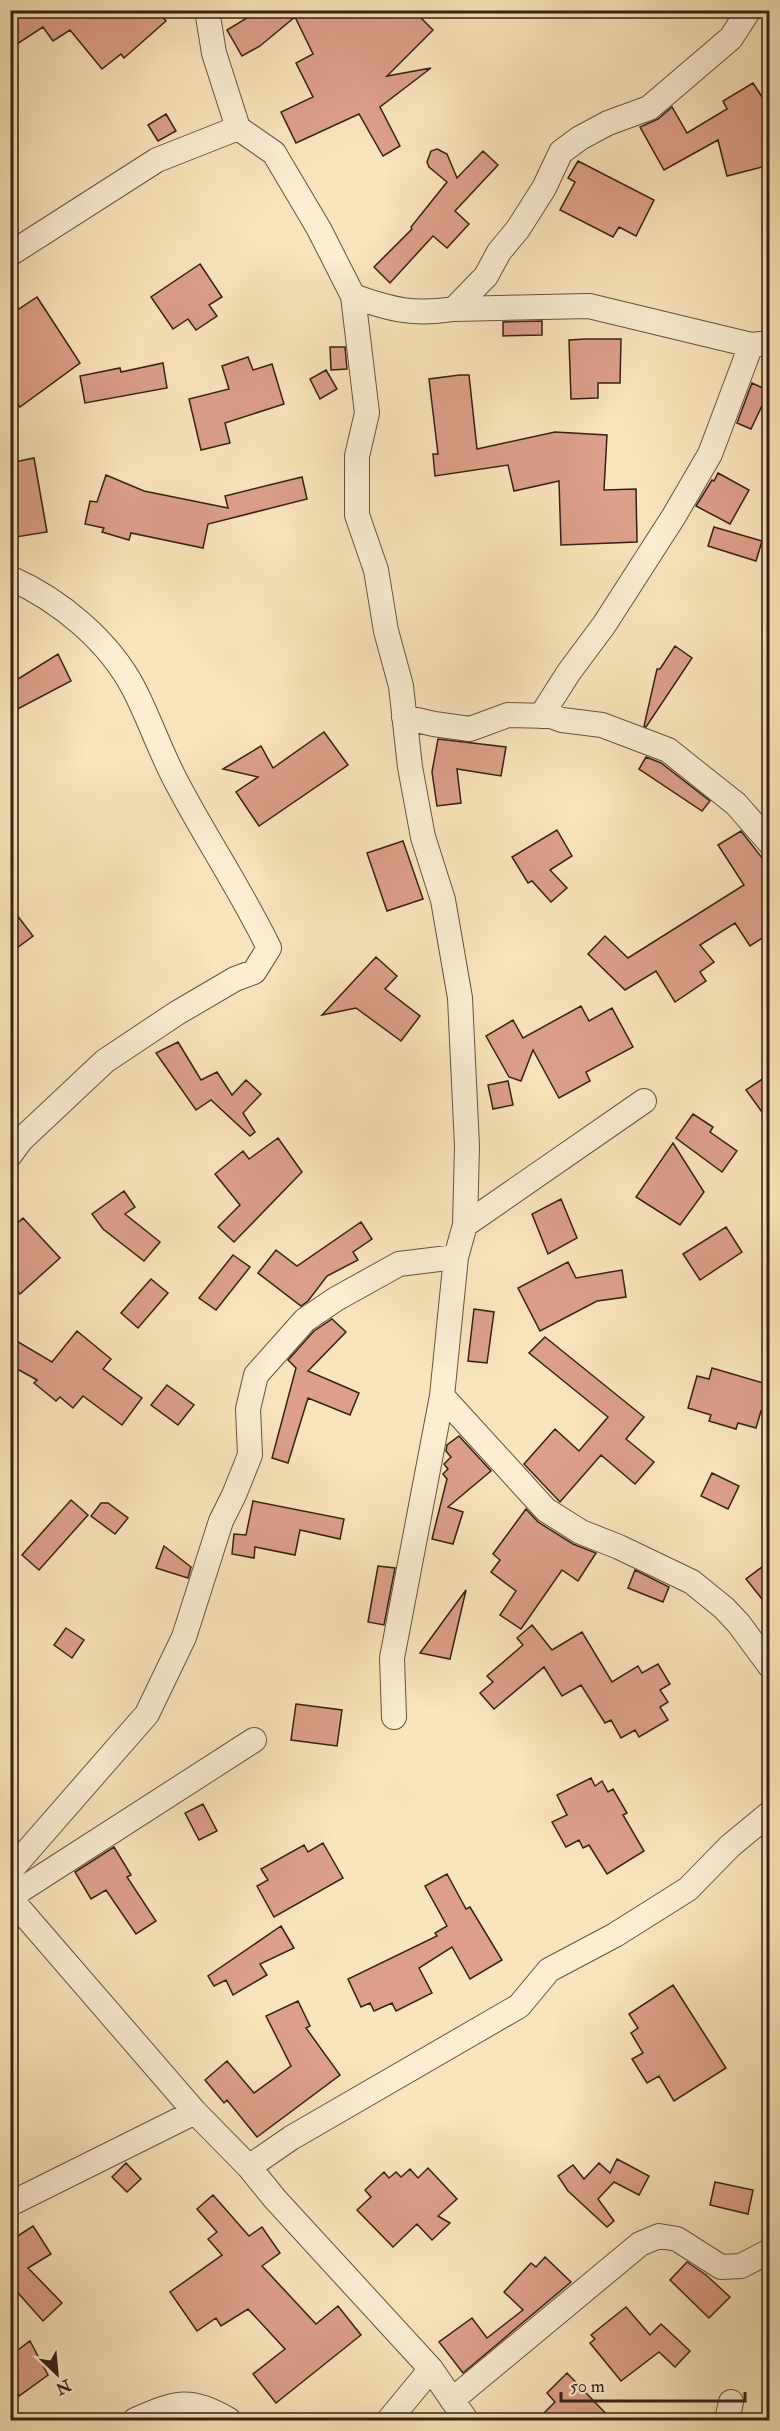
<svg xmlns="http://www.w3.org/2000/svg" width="780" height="2431" viewBox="0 0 780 2431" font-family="'IM FELL Double Pica',serif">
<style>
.building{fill:#dca089;stroke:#332115;stroke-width:1.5}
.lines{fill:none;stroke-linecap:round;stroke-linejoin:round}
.minor-casing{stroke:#65523e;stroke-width:26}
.minor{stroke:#fcedd3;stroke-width:24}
</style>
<rect width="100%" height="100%" fill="#fae4bb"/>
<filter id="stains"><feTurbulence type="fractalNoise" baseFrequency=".00333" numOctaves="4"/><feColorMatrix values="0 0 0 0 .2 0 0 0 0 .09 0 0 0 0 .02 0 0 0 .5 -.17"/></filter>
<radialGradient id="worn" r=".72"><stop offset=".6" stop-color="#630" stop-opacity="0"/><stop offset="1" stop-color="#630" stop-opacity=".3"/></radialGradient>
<path class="building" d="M 10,10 L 157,10 L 166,21 L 124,58 L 121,54 L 102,69 L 70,30 L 53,41 L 43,27 L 17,44 L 10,33 Z
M 260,10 L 413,10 L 433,30 L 387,76 L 431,68 L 380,107 L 400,146 L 383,156 L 359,114 L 296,143 L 281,112 L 313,97 L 296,63 L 313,54 L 295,17 L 260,46 L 242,56 L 227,30 Z
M 753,83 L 762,97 L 770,93 L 770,165 L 727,176 L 718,140 L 664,170 L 640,127 L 658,119 L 672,107 L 687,133 L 727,109 L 723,101 Z
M 166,114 L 176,131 L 158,141 L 148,125 Z
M 437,149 L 447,154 L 457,178 L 483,151 L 498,165 L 455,211 L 469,224 L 447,248 L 433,236 L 390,283 L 374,267 L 412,229 L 411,227 L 447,182 L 429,167 L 427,162 L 431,151 Z
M 578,161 L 654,200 L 636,236 L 619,227 L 613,237 L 560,210 L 575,182 L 568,178 Z
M 200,264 L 222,297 L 209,305 L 217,316 L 196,330 L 188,319 L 173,329 L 151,297 Z
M 37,297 L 80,363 L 20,407 L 10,395 L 10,315 Z
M 542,321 L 542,335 L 503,336 L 503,322 Z
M 586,339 L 621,339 L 620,383 L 598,383 L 598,398 L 571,399 L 569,340 Z
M 330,347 L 345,347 L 347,369 L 331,370 Z
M 248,357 L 253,370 L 272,364 L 284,404 L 225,423 L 230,443 L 201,450 L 189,399 L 229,389 L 222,366 Z
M 163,363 L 167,388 L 85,403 L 80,376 L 120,368 L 121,372 Z
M 326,370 L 337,389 L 320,399 L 310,379 Z
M 460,375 L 469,375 L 477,449 L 555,432 L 607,435 L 604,490 L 636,489 L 637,542 L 561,545 L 559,481 L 514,491 L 508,465 L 435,476 L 433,454 L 438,454 L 429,379 Z
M 752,383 L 769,391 L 751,429 L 737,423 Z
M 34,458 L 47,532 L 16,537 L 10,506 L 10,463 Z
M 718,473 L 749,490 L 730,524 L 696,506 L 712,480 L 714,481 Z
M 106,475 L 144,491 L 228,508 L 225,496 L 302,477 L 307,499 L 208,524 L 203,548 L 131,533 L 129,540 L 102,532 L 104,528 L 85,524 L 90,501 L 97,502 Z
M 714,527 L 762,541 L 756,561 L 708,546 Z
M 675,646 L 692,658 L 646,727 L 644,726 L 657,669 L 660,669 Z
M 58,654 L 71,681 L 10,713 L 10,684 Z
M 324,732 L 348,765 L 259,826 L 236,792 L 258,777 L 223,769 L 261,746 L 273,768 Z
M 438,739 L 506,747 L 501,776 L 457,769 L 461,803 L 437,806 L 432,772 Z
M 646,757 L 661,763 L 710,801 L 702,811 L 639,769 Z
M 557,830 L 572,856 L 550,870 L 567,888 L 551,902 L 532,881 L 528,883 L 512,857 Z
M 741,831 L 770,868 L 770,933 L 750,946 L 735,923 L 700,945 L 714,962 L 700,972 L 706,981 L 675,1002 L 656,971 L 625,990 L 588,954 L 605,936 L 628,958 L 744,885 L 718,845 Z
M 403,841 L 423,899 L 387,911 L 367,853 Z
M 10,906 L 33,936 L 10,953 Z
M 376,957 L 397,976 L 385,989 L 420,1016 L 401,1041 L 356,1008 L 322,1015 Z
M 581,1006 L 589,1021 L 612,1008 L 633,1047 L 586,1072 L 590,1081 L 559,1098 L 533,1050 L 521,1081 L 509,1077 L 486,1036 L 513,1020 L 523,1038 Z
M 178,1042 L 201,1080 L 217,1072 L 232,1095 L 246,1080 L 261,1094 L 243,1113 L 255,1132 L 250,1136 L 211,1100 L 196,1110 L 156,1053 Z
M 770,1074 L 770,1123 L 746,1090 Z
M 508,1081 L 513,1105 L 493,1109 L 488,1085 Z
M 693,1114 L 713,1127 L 710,1132 L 737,1151 L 722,1172 L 676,1138 Z
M 278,1138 L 302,1172 L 234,1242 L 218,1227 L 240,1205 L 215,1174 L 243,1151 L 249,1159 Z
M 673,1143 L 704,1192 L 680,1225 L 636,1197 Z
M 124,1191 L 135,1207 L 125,1214 L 160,1242 L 144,1261 L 103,1229 L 92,1214 Z
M 561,1199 L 577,1238 L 548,1254 L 532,1214 Z
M 23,1218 L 60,1258 L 20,1294 L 10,1284 L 10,1230 Z
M 361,1222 L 372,1239 L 353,1252 L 358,1260 L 327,1276 L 308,1301 L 301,1306 L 258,1273 L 276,1250 L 297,1266 Z
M 726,1227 L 742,1252 L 700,1280 L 683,1254 Z
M 233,1255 L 250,1267 L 216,1310 L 199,1298 Z
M 568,1262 L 576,1278 L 622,1270 L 626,1297 L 597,1301 L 540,1331 L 518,1288 Z
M 151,1279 L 168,1293 L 138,1328 L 121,1313 Z
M 474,1309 L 494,1312 L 487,1363 L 468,1361 Z
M 332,1319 L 346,1332 L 308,1371 L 359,1393 L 350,1415 L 308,1398 L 288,1463 L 272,1458 L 296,1368 L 288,1360 L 314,1331 Z
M 77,1331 L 111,1359 L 103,1369 L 142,1398 L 122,1425 L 83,1396 L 73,1408 L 60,1397 L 56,1401 L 34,1383 L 37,1380 L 10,1365 L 10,1337 L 52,1362 Z
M 545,1337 L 644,1417 L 626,1439 L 654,1462 L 635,1484 L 601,1455 L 560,1502 L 524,1464 L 555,1429 L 579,1451 L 608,1417 L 529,1353 Z
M 712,1368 L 770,1385 L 770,1414 L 761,1411 L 756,1428 L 738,1423 L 736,1429 L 709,1421 L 711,1415 L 688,1408 L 697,1376 L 709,1379 Z
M 167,1385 L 194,1405 L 178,1425 L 151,1405 Z
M 459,1436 L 491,1471 L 448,1507 L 463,1512 L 453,1544 L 432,1539 L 447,1479 L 443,1474 L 448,1469 L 444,1464 L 451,1457 L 446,1451 L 447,1445 Z
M 712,1473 L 739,1486 L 728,1509 L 701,1496 Z
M 71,1500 L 88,1515 L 39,1570 L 22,1555 Z
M 253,1501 L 344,1519 L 340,1539 L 300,1530 L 295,1555 L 255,1547 L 254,1558 L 232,1554 L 234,1534 L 246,1535 Z
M 101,1503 L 108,1503 L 128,1518 L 115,1534 L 91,1516 Z
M 526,1509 L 538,1522 L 573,1544 L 596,1553 L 578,1581 L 562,1570 L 521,1629 L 500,1615 L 516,1591 L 491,1572 L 500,1560 L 493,1554 Z
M 164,1546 L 191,1567 L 188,1578 L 156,1568 Z
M 770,1561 L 770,1609 L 746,1579 Z
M 378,1566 L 395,1568 L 384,1625 L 368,1622 Z
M 635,1570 L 669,1587 L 663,1602 L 628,1588 Z
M 466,1590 L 450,1659 L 420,1653 Z
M 532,1625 L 552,1650 L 582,1632 L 612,1682 L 638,1666 L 642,1673 L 658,1664 L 670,1684 L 660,1690 L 668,1702 L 660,1707 L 668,1720 L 639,1737 L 635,1730 L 621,1738 L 611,1720 L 605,1723 L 581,1685 L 562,1696 L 544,1667 L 494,1709 L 480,1693 L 493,1682 L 487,1676 L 523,1645 L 517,1638 Z
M 66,1628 L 84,1640 L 72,1658 L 54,1645 Z
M 296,1704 L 342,1710 L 337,1746 L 291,1740 Z
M 591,1778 L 595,1786 L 602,1781 L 608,1792 L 613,1789 L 627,1813 L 623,1815 L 644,1851 L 607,1874 L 589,1845 L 583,1848 L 579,1840 L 566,1847 L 552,1822 L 567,1815 L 557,1795 Z
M 203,1804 L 217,1831 L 199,1840 L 185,1813 Z
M 323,1843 L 343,1878 L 274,1917 L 257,1886 L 268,1880 L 261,1869 L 304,1845 L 308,1852 Z
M 114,1847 L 131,1875 L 127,1877 L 156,1921 L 136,1934 L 106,1890 L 91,1899 L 75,1872 Z
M 447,1874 L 466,1909 L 470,1907 L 502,1960 L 470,1979 L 452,1947 L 419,1968 L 432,1993 L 396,2011 L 392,2003 L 374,2011 L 370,2003 L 361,2007 L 348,1979 L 437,1936 L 435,1933 L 447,1926 L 425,1886 Z
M 281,1926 L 294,1948 L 260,1964 L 267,1975 L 233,1995 L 226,1980 L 214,1986 L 208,1976 Z
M 673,1985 L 726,2068 L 674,2101 L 659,2076 L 647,2083 L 632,2059 L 643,2053 L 631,2033 L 638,2028 L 629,2014 Z
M 298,2001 L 310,2026 L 306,2028 L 340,2075 L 257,2137 L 227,2100 L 224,2103 L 205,2080 L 227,2061 L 254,2093 L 291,2066 L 266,2016 Z
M 617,2159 L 649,2176 L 639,2195 L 614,2182 L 598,2199 L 614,2221 L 607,2227 L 568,2191 L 558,2176 L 573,2165 L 584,2179 L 599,2163 L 610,2173 Z
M 126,2163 L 141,2179 L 127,2192 L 112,2177 Z
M 428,2168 L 457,2199 L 438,2216 L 450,2223 L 432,2240 L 417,2224 L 393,2247 L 357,2210 L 371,2197 L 365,2190 L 384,2172 L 389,2178 L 396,2172 L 401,2177 L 410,2169 L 418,2178 Z
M 715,2182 L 753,2190 L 748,2214 L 710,2205 Z
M 213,2195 L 249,2236 L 262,2227 L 280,2253 L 262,2266 L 316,2324 L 338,2306 L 361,2335 L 276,2403 L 253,2374 L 285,2349 L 248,2309 L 221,2326 L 216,2318 L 197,2331 L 170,2292 L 222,2255 L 208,2239 L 217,2232 L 197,2209 Z
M 33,2226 L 51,2254 L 28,2268 L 62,2303 L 43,2321 L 10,2284 L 10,2241 Z
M 545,2257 L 571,2282 L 463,2373 L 439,2342 L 472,2318 L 487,2338 L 523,2310 L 504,2292 L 531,2263 L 536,2267 Z
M 687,2262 L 706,2275 L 730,2297 L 709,2318 L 670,2280 Z
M 626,2307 L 650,2335 L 661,2324 L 690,2351 L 675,2367 L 659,2352 L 621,2381 L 590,2343 L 595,2339 L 591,2335 Z
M 30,2341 L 48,2375 L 19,2396 L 10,2378 L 10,2356 Z
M 567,2373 L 588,2395 L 613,2421 L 536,2421 L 555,2402 L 547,2393 Z"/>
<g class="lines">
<defs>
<path id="minor" d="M 207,10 L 214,53 L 238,128 L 274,153 L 319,229 L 353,296 L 367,413 L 357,456 L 357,515 L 376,570 L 386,631 L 401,686 L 410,767 L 423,837 L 443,900 L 460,998 L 467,1146 L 465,1225 L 456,1257 L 442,1396 L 392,1658 L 394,1717
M 10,254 L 157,160 L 238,128
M 353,296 C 392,310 413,315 454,309 L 486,276 L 499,252 L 518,229 L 544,188 L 561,152 L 580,138 L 608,123 L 649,108 L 731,38 L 749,10
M 454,309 L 589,306 L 751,345 L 770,343
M 10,578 C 60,600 109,641 134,689 C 150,720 161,754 178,785 C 207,840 242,892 269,948 L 254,972 L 235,979 L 177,1013 L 105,1061 L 21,1140 L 10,1155
M 541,716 L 569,672 L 604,625 L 674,516 L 710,454 L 751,345
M 404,717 L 434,724 L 470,729 L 508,715 L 551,716 L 562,720 L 602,725 L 668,750 L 736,804 L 770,843
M 465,1225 L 644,1101
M 442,1396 L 546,1510 L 581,1532 L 619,1547 L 692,1582 L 724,1608 L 739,1624 L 770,1666
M 10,1871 L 147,1714 L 184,1637 L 221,1521 L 234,1495 L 250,1455 L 248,1409 L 256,1375 L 305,1320 L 336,1299 L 399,1264 L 456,1257
M 10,1897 L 254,1740
M 10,1898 L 195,2112 L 249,2167 L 275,2199 L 431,2369 L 466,2420
M 249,2167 L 291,2138 L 519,2006 L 549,1970 L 615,1935 L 688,1889 L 730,1846 L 770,1813
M 10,2204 L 195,2112
M 452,2400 L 640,2244 L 659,2236 L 677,2239 L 721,2267 L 741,2266 L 770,2251
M 135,2420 C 175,2403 189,2396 229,2420
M 389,2420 L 431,2369
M 727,2420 L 731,2402"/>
</defs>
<use href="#minor" class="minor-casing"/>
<use href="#minor" class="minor"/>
</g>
<rect width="780" height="2431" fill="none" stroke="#fae4bb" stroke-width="36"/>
<rect x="12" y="12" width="756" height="2407" fill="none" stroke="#332115" stroke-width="3"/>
<rect x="18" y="18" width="744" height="2395" fill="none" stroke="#332115" stroke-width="1.5"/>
<g transform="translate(57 2374) rotate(154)" stroke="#fcedd3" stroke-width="4.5" paint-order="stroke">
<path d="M0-4.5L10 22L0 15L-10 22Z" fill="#332115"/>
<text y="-9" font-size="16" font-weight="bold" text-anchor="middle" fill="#332115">N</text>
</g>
<path d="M561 2392v9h184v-9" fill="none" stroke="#332115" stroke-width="3"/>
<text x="570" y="2392" font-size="18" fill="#332115" stroke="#fcedd3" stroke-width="4.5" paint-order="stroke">50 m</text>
<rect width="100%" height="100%" filter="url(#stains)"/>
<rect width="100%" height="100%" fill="url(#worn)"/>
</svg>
